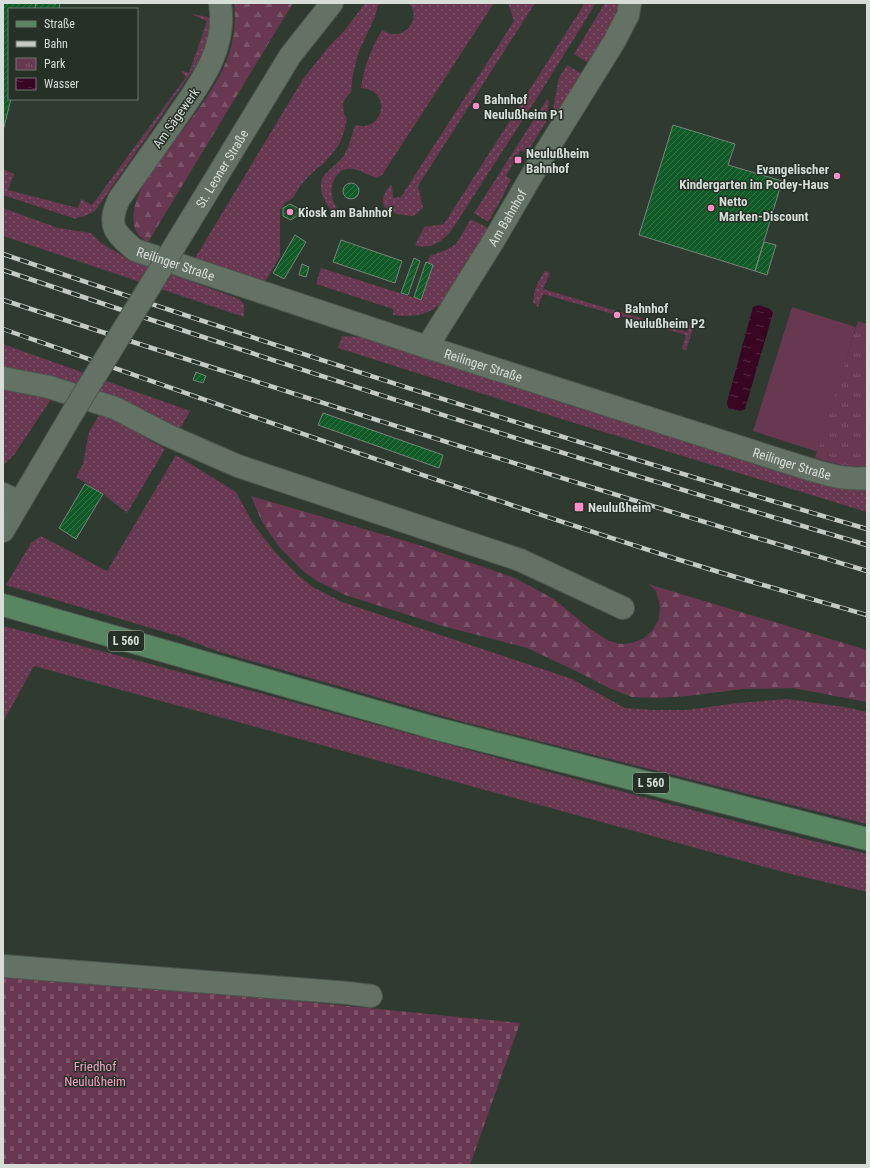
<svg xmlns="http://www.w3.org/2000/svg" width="870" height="1168" viewBox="0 0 870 1168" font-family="'Roboto Condensed',sans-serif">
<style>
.grass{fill:url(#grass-dots)}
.forest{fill:url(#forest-firs)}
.cemetery{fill:url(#cemetery-stones)}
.park{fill:url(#park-tufts)}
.pitch{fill:#67384f}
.water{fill:url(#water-ripples)}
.building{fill:url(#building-hatch);stroke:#778579}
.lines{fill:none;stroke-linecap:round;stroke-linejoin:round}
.minor-casing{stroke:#4c574e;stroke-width:24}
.major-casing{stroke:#4c574e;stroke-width:24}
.minor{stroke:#647266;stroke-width:22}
.major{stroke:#588662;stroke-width:22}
.rail-casing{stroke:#c3cbc4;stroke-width:4.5}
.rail{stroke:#253127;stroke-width:3;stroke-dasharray:9;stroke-linecap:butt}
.minor-bridge-casing{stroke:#4c574e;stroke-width:24;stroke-linecap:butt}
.minor-bridge{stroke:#647266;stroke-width:22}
.poi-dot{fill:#fb8fc5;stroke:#253127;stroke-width:1.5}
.labels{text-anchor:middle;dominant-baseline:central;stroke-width:3;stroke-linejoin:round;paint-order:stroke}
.shield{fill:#253127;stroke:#a2aaa3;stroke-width:1}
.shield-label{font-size:12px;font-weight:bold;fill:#d7ded8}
.poi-label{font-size:13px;font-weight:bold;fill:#d7ded8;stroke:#253127;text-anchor:start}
.street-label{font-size:13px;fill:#d7ded8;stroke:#253127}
.park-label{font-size:13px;fill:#f4a1c9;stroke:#253127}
</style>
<defs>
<pattern id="grass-dots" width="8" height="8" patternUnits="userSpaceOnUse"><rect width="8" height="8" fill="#67384f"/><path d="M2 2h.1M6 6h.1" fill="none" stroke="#7c5468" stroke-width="1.8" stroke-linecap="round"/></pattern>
<pattern id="forest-firs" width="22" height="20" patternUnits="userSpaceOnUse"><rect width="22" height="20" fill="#67384f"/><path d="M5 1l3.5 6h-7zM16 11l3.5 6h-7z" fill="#7c5468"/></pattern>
<pattern id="cemetery-stones" width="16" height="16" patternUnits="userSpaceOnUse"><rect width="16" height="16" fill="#67384f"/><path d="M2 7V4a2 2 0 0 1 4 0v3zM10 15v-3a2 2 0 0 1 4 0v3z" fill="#7c5468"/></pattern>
<pattern id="park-tufts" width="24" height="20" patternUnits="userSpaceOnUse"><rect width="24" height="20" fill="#67384f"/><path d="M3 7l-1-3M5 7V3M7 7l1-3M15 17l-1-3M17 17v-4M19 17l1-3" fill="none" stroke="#7c5468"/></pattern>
<pattern id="water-ripples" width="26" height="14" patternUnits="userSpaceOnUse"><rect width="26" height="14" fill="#380523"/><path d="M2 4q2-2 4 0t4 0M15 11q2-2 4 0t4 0" fill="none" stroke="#542942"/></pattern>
<pattern id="building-hatch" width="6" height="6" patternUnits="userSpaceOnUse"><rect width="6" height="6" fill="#115b29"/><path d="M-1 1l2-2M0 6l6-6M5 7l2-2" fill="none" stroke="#337247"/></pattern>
</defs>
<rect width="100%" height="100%" fill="#2f3b31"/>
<path class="grass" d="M 365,3 L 380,3 L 377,8 L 375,17 L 359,51 L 353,74 L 351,92 L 345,99 L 343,104 L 344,114 L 347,118 L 344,131 L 340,143 L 332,154 L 324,163 L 313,172 L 300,186 L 293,198 L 285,203 L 280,210 L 280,256 L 265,282 L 194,260 L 303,79 L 331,44 L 345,30 Z
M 409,3 L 494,3 L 382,175 L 377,178 C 368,176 357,167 347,169 C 330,172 328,197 337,208 L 332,211 C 325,203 317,189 323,177 C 328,170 337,164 343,157 C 349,147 352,136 355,125 C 385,133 392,89 361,88 C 364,65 371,50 382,30 C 402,43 423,21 409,3 Z
M 508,3 L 535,3 L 418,186 L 423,208 L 414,216 C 404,215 381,214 383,200 C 383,195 387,190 390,185 L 392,186 L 393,198 L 401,197 L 514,21 Z
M 583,3 L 596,3 L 542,90 L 451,231 C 441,242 431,250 415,245 L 424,227 L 444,224 L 583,6 Z
M 605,3 L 619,3 L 610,27 L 588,63 L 574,54 Z
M 193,14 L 212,18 L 209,35 L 198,63 L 95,211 L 85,216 L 78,217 L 76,219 L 3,195 L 3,169 L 14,174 L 8,190 L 78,208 L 81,199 L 92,205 L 186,77 L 181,72 L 182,71 L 189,73 L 207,21 L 193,15 Z
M 567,65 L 582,74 L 550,125 L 558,82 L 560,76 Z
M 547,99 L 549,101 L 546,122 L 526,154 L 521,150 L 506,176 L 511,179 L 502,198 L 488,222 L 474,213 Z
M 3,208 L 58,228 L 91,233 L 101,243 L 123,256 L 239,299 L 244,304 L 244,317 L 3,236 Z
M 471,219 L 489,229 L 444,301 C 430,315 412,318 393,315 L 393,309 L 316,284 L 321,268 L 421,300 L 433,265 L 427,263 L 430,256 L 446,250 L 456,244 Z
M 545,271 L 550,273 L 543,289 L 687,332 L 692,318 L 696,319 L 686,350 L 682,349 L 686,335 L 543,294 L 538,307 L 533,302 C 534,290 538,280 545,271 Z
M 342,336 L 364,337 L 867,486 L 867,512 L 568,421 L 338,348 Z
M 3,344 L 190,411 L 180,429 L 115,400 L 62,379 L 3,366 Z
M 3,385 L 53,396 L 14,455 L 3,465 Z
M 101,412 L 165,449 L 127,513 L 103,494 L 76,477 L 83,464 L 89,432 Z
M 176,455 L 236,492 L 254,525 L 275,552 L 299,576 L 313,587 L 342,602 L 572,679 L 625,708 L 652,710 L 686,710 L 738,703 L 787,699 L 845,707 L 867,712 L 867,824 L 456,720 L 217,651 L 181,637 L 6,585 L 31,543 L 41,536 L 107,571 Z
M 3,626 C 292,698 577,784 867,854 L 867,892 L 787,873 L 34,666 L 3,722 Z"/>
<path class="forest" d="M 234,3 L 293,3 L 148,242 C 141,238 135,233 134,224 C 130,196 154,169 169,148 C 187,124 207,100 221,73 C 232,51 237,28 234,3 Z
M 251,496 L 419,545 L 515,578 L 554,599 L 590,629 L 609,641 L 621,644 L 632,643 L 644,638 L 652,631 L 659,619 L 660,606 L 656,591 L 648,584 L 867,650 L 867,702 L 793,688 L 744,689 L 687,696 L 657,698 L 632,697 L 609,688 L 578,672 L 527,648 L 443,626 L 345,595 L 317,581 L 303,571 L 280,548 L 262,522 Z"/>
<path class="cemetery" d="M 3,972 L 49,976 L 50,981 L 60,982 L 62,978 L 520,1023 L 470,1165 L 3,1165 Z"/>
<path class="park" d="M 858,321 L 867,324 L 867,466 C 849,468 833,463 815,458 Z"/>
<path class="pitch" d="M 792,307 L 856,327 L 818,452 L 753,431 Z"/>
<path class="water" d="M 759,305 L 770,309 L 773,313 L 745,409 L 740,411 L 728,408 L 727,402 L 753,307 Z"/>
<path class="building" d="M 3,3 L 36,3 L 35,9 L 9,9 L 9,99 L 11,99 L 3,131 Z
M 36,3 L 56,4 L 56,3 L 60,3 L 59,9 L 35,9 Z
M 673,125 L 735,144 L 728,165 L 782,181 L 755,271 L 639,235 Z
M343 191a8 8 0 1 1 16 0a8 8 0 1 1-16 0Z
M 290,204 L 298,208 L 298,215 L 291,220 L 283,216 L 283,208 Z
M 295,235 L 306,242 L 284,279 L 273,273 Z
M 341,240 L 402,261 L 395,283 L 333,262 Z
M 764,242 L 776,245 L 767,275 L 755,271 Z
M 414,258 L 420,261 L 408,295 L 401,293 Z
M 426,262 L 433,265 L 421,300 L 414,297 Z
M 302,264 L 309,267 L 306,277 L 299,275 Z
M 196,372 L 206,376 L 203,383 L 193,380 Z
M 323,413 L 443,455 L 439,468 L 318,425 Z
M 85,484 L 103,494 L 76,539 L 59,528 Z"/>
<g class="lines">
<defs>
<g id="minor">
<path id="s1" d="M 220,3 C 228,52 196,89 170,127 C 153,151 136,175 119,199 C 107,226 114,232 135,250 L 427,347 L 783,461 C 810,469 839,481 867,478"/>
<path id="s2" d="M 188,224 L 290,56 L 332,3"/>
<path id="s3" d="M 427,347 L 494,240 L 542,158 L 614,42 L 628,15 L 630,3"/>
<path d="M 3,378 L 49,387 L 115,408 L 167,435 L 238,466 L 520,560 L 623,608"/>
<path d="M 3,494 L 20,502"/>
<path d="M 3,531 L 73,412"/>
<path d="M 3,966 L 348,993 L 371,996"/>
</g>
<path id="major" d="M 3,605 L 434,728 L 867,839"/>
</defs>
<use href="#minor" class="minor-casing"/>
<use href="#major" class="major-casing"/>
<use href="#minor" class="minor"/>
<use href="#major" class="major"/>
<defs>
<path id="rail" d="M 3,254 C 289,351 577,444 867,529
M 3,270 C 289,367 577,460 867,545
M 3,300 C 290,393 578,485 867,571
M 3,329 C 222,406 440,483 661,554 C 729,576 798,595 867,615"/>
</defs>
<use href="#rail" class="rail-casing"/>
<use href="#rail" class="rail"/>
<defs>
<path id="minor-bridge" d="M 73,412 L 188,224"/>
</defs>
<use href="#minor-bridge" class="minor-bridge-casing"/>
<use href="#minor-bridge" class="minor-bridge"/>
</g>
<g class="poi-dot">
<circle cx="476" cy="106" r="4"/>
<rect x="514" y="156" width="8" height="8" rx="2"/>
<circle cx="837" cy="176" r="4"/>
<circle cx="711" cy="208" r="4"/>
<circle cx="290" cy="212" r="4"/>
<circle cx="617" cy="315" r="4"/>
<rect x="574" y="502" width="10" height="10" rx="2"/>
</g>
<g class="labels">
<g class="shield">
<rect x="108" y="631" width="36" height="20" rx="3"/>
<rect x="633" y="773" width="36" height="20" rx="3"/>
</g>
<g class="shield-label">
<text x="126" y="641">L 560</text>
<text x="651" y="783">L 560</text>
</g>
<g class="poi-label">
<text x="484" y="99">Bahnhof<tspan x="484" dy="15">Neulußheim P1</tspan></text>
<text x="526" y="153">Neulußheim<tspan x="526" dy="15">Bahnhof</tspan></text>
<text x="829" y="169" text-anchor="end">Evangelischer<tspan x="829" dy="15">Kindergarten im Podey-Haus</tspan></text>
<text x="719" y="201">Netto<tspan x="719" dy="15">Marken-Discount</tspan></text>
<text x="298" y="212">Kiosk am Bahnhof</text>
<text x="625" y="308">Bahnhof<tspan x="625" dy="15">Neulußheim P2</tspan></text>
<text x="588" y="507">Neulußheim</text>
</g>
<g class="street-label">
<text transform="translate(176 118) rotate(-55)">Am Sägewerk</text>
<text stroke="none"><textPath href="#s2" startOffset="65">St. Leoner Straße</textPath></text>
<text stroke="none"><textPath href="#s3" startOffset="152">Am Bahnhof</textPath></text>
<text stroke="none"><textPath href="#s1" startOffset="329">Reilinger Straße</textPath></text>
<text stroke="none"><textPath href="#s1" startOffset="653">Reilinger Straße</textPath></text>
<text stroke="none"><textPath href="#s1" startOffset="977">Reilinger Straße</textPath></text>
</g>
<g class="park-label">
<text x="95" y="1066">Friedhof<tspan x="95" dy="15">Neulußheim</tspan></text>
</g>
</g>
<rect width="870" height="1168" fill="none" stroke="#d7ded8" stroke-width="8"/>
<rect x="8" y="8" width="130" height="92" fill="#253127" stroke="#6c766e"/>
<rect x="16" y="21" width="20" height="6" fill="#588662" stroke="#6c766e"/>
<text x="44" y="28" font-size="12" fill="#d7ded8">Straße</text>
<rect x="16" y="41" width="20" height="6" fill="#c3cbc4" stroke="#6c766e"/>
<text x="44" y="48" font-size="12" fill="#d7ded8">Bahn</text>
<rect x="16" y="58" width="20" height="12" fill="url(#park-tufts)" stroke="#6c766e"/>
<text x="44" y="68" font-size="12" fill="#d7ded8">Park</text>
<rect x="16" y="78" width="20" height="12" fill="url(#water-ripples)" stroke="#6c766e"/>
<text x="44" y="88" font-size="12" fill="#d7ded8">Wasser</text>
</svg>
